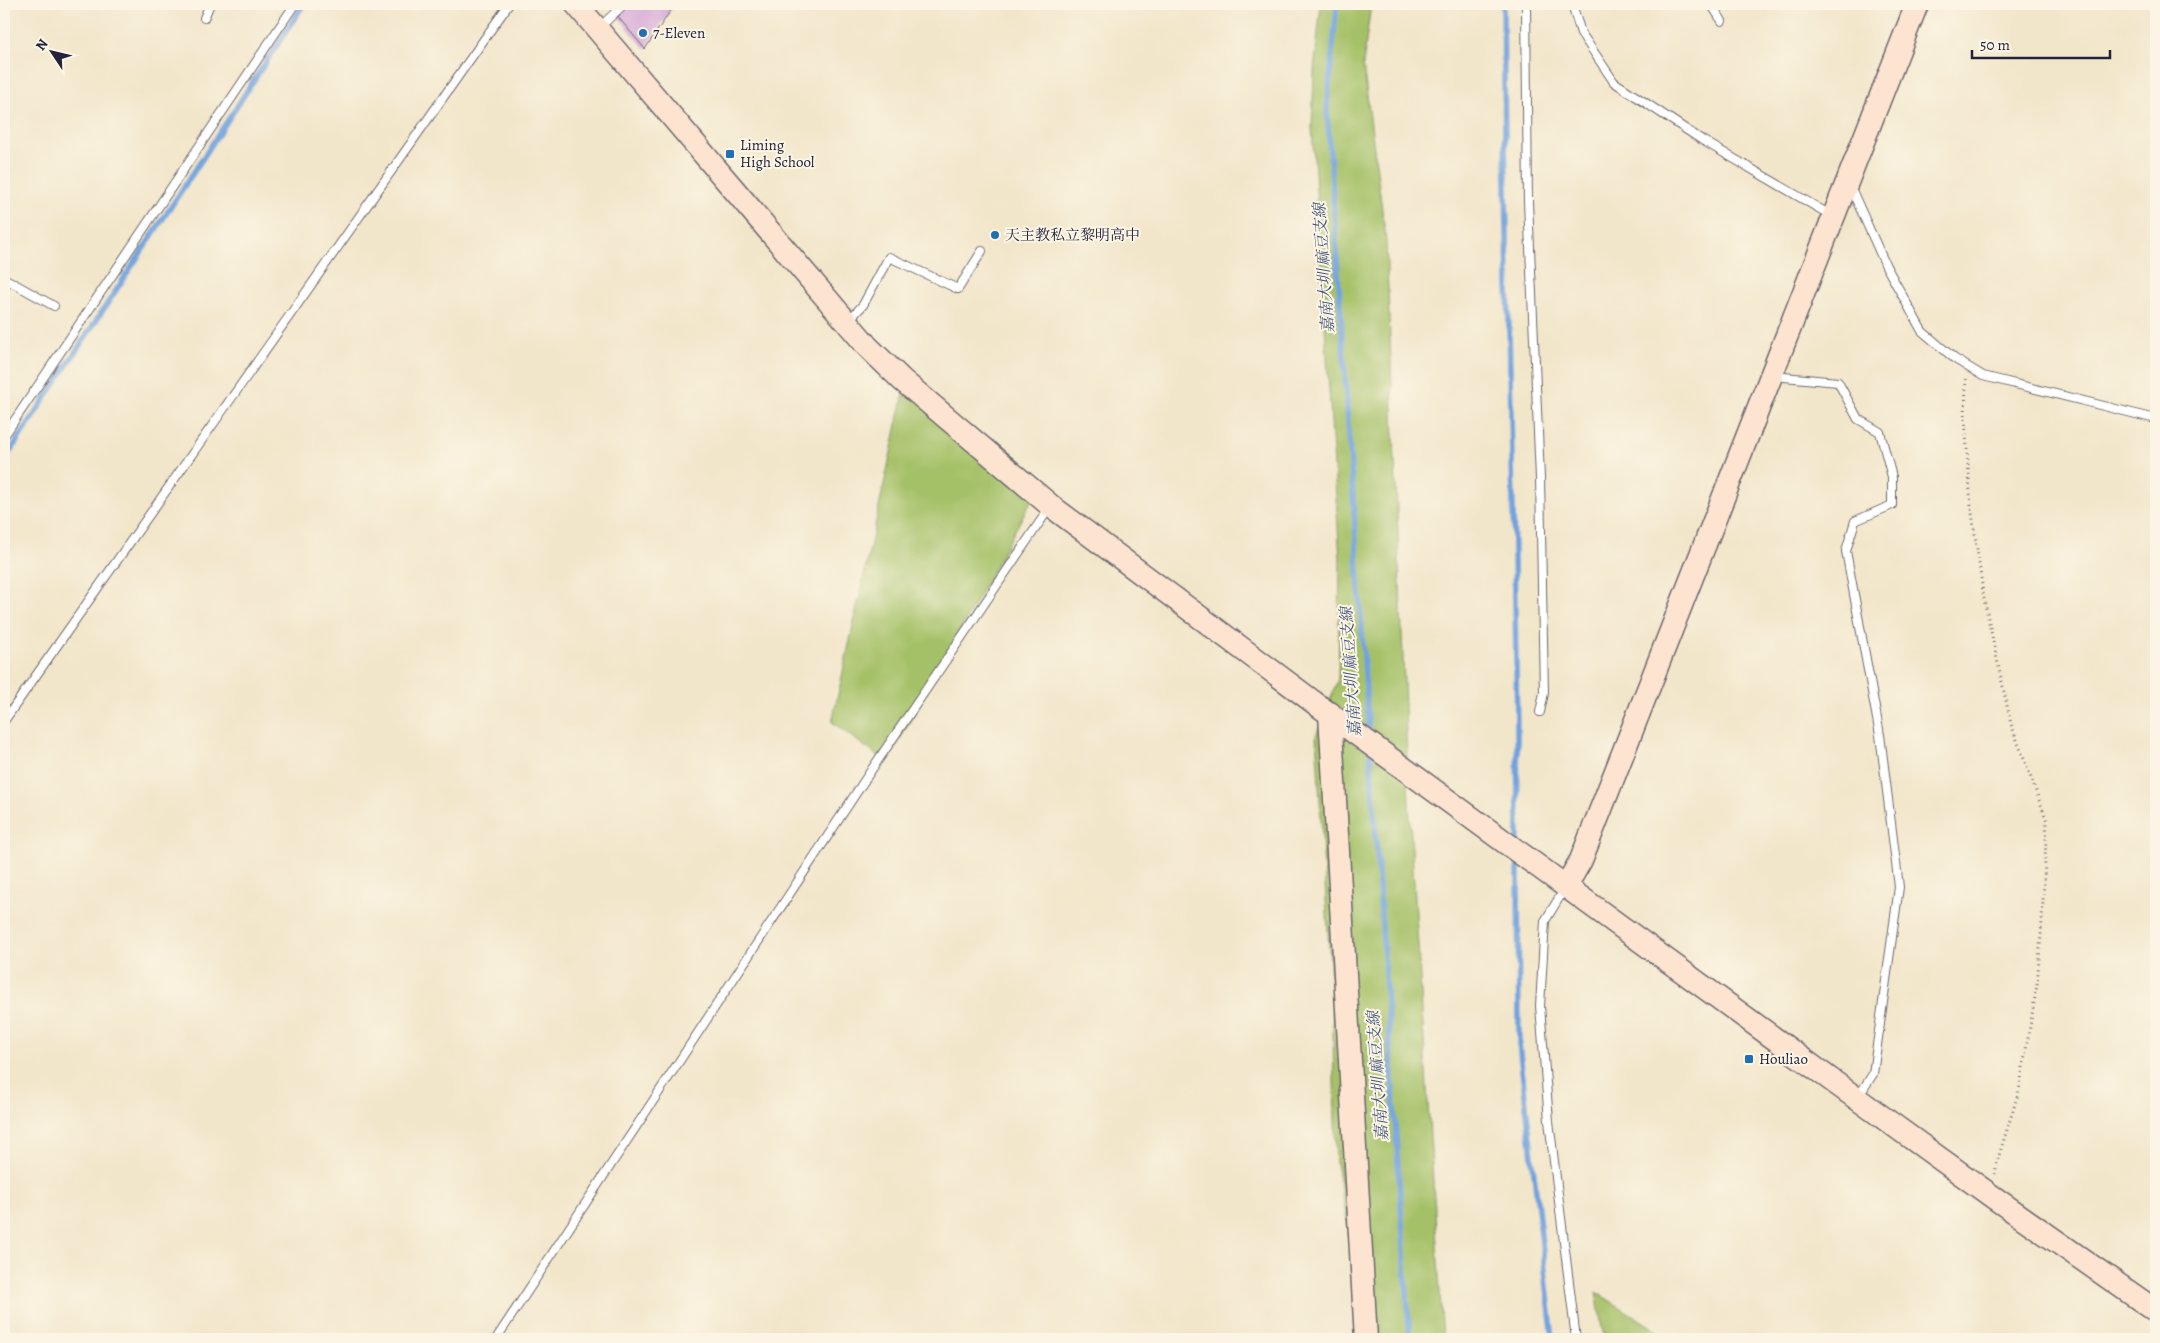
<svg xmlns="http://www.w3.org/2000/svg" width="2160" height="1343" viewBox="0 0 2160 1343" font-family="Alegreya,'Noto Serif TC',serif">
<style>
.green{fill:#a5c168;stroke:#647252}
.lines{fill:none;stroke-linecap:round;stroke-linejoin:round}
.stream{stroke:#72a3dd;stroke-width:5.5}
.building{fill:#cd99d5}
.lane-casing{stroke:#6b676d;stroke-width:10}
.secondary-casing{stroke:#6b676d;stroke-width:25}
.path{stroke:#6b676d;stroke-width:3;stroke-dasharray:1 4;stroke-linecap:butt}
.lane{stroke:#fff;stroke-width:8}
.secondary{stroke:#fde4d1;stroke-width:22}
.poi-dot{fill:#1f6fb2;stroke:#fcf5e5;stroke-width:2}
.labels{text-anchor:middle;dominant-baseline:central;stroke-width:4;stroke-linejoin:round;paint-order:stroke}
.poi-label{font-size:15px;fill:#22223b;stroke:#fcf5e5;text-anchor:start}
.water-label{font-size:16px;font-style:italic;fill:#42567c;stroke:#fcf5e5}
</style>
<rect width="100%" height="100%" fill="#fcf5e5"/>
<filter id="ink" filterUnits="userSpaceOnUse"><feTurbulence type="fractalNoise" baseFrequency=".02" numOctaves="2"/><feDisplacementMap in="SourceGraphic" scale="10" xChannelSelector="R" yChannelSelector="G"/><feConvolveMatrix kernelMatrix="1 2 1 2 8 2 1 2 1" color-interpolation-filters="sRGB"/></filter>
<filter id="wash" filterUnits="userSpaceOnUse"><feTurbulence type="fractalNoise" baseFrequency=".0096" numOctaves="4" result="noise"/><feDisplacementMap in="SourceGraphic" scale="20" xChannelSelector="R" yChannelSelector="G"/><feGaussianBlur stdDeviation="1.12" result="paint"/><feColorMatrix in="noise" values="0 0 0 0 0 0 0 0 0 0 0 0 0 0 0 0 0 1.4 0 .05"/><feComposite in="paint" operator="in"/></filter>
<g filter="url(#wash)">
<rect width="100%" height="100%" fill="#f2e6ca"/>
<path class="green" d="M 1321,4 L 1371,4 L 1363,64 L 1386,240 L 1409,804 L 1443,1339 L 1370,1339 L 1336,1163 L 1332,997 L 1316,736 L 1338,679 L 1340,559 L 1312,128 L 1314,71 Z
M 905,388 L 1035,494 L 887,763 L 832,722 Z
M 1596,1292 L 1671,1339 L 1604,1339 Z"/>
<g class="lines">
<path class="stream" d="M 1337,4 L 1327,108 L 1369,735
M 1503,4 C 1506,284 1517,564 1518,844
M 4,461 L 304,4
M 1370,752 L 1410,1339
M 1518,858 L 1519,1044 L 1553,1339"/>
</g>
<g id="blocks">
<path class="building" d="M 627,4 L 675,4 L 645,49 L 618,17 Z"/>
</g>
</g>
<g filter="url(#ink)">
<use href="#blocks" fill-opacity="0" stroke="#6b676d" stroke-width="1"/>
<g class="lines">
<defs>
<path id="lane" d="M 1526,4 L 1528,202 L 1540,478 L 1544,693 L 1540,712
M 1572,4 L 1581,33 L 1614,82 L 1702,140 L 1832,216
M 1709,4 L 1713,7 L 1722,21
M 204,18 L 210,4
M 599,28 L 624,4
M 1850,186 L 1886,266 L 1922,331 L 1955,359 L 1983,376 L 2156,419
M 4,278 L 54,306
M 848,321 L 863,305 L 889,257 L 958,289 L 982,251
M 1773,376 L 1838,382 L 1858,419 L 1880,432 L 1892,477 L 1892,505 L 1855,521 L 1846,551 L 1880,735 L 1899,887 L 1873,1074 L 1858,1097
M 4,436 L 295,4
M 4,721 L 509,4
M 1565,888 L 1545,921 L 1540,1006 L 1549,1121 L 1576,1339
M 496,1339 L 872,769 L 1050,507"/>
<path id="secondary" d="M 576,4 L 868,347 L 902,380 L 1051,506 L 1347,727 L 1856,1098 L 1993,1197 L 2156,1311
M 1330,713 L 1366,1339
M 1566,886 L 1581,860 L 1917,4"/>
</defs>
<use href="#lane" class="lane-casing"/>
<use href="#secondary" class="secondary-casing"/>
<path class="path" d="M 1966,379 L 1965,418 L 1971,506 L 1984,599 L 2011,724 L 2047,821 L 2042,921 L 2037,985 L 2019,1091 L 1997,1162 L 1995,1174"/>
<use href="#lane" class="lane"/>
<use href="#secondary" class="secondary"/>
</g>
</g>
<g class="poi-dot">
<circle cx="643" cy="33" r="5"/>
<rect x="725" y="149" width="10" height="10" rx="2.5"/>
<circle cx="995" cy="235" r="5"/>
<rect x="1744" y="1054" width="10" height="10" rx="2.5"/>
</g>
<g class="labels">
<g class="poi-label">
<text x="653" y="33">7-Eleven</text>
<text x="740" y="145">Liming<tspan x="740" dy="17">High School</tspan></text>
<text x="1005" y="235">天主教私立黎明高中</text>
<text x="1759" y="1059">Houliao</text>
</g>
<g class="water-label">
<text transform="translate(1324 268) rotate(-94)">嘉南大圳 麻豆支線</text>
<text transform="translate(1351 672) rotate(-94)">嘉南大圳 麻豆支線</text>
<text transform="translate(1378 1076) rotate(-94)">嘉南大圳 麻豆支線</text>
</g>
</g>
<rect width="2160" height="1343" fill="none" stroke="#fcf5e5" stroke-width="20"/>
<g transform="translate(52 52) rotate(305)" stroke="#fcf5e5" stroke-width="4" paint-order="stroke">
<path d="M0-4L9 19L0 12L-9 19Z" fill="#22223b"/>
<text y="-8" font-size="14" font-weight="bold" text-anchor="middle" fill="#22223b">N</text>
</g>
<path d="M1972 50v8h138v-8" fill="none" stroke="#22223b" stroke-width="2.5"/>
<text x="1980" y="50" font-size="15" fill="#22223b" stroke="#fcf5e5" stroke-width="4" paint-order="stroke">50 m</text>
</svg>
